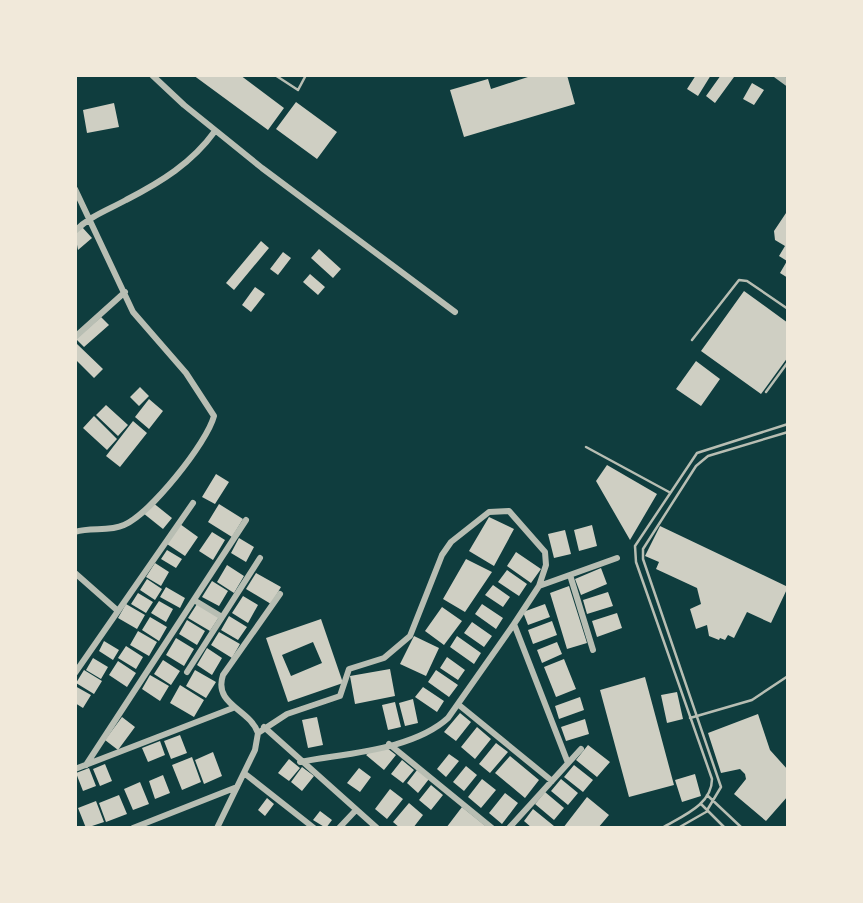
<svg xmlns="http://www.w3.org/2000/svg" width="863" height="903" viewBox="0 0 863 903" font-family="'Archivo Narrow',sans-serif">
<style>
.building{fill:#cfcfc3;fill-rule:evenodd}
.lines{fill:none;stroke-linecap:round;stroke-linejoin:round}
.service{stroke:#b8beb3;stroke-width:2.5}
.minor{stroke:#b8beb3;stroke-width:6}
.tertiary{stroke:#b8beb3;stroke-width:7}
</style>
<rect width="100%" height="100%" fill="#0f3d3e"/>
<path class="building" d="M 193,75 L 240,75 L 284,108 L 268,130 Z
M 534,75 L 567,75 L 575,104 L 464,137 L 450,90 L 488,79 L 491,89 Z
M 696,75 L 711,75 L 698,96 L 687,89 Z
M 721,75 L 734,77 L 715,103 L 706,96 Z
M 752,83 L 764,90 L 754,105 L 743,99 Z
M 296,102 L 337,132 L 317,159 L 276,129 Z
M 114,103 L 119,127 L 87,133 L 83,110 Z
M 788,210 L 788,278 L 780,273 L 787,261 L 779,256 L 785,246 L 775,240 L 774,231 Z
M 82,227 L 92,238 L 78,250 L 75,234 Z
M 261,241 L 269,248 L 234,290 L 226,283 Z
M 319,249 L 341,269 L 333,278 L 311,258 Z
M 283,252 L 291,258 L 278,275 L 270,269 Z
M 310,274 L 325,287 L 318,295 L 303,282 Z
M 255,287 L 265,294 L 251,312 L 242,305 Z
M 744,291 L 788,323 L 788,357 L 761,394 L 701,351 Z
M 101,317 L 109,325 L 84,347 L 76,339 Z
M 77,344 L 103,369 L 94,378 L 75,359 Z
M 696,361 L 720,379 L 701,406 L 676,389 Z
M 140,387 L 149,396 L 139,406 L 130,397 Z
M 149,399 L 163,411 L 149,429 L 135,417 Z
M 106,405 L 128,425 L 118,436 L 96,415 Z
M 94,416 L 117,439 L 107,450 L 83,428 Z
M 133,421 L 147,433 L 120,467 L 106,456 Z
M 607,465 L 657,494 L 630,540 L 596,481 Z
M 216,474 L 229,482 L 215,504 L 202,497 Z
M 152,502 L 172,518 L 163,529 L 143,513 Z
M 219,504 L 243,519 L 232,537 L 208,522 Z
M 489,517 L 514,529 L 494,566 L 469,551 Z
M 180,524 L 198,537 L 185,556 L 167,544 Z
M 592,525 L 597,546 L 579,551 L 574,530 Z
M 660,526 L 788,587 L 771,623 L 747,612 L 734,638 L 728,635 L 725,640 L 720,638 L 719,640 L 709,636 L 707,625 L 696,629 L 690,609 L 701,604 L 697,588 L 656,569 L 659,562 L 645,556 Z
M 565,530 L 571,554 L 554,558 L 548,534 Z
M 212,532 L 225,540 L 213,560 L 199,551 Z
M 239,538 L 254,547 L 246,562 L 231,553 Z
M 167,550 L 182,559 L 176,568 L 161,559 Z
M 516,552 L 541,569 L 531,583 L 507,566 Z
M 466,559 L 492,572 L 465,612 L 443,599 Z
M 155,563 L 169,572 L 161,586 L 146,577 Z
M 227,565 L 244,576 L 234,593 L 217,582 Z
M 601,568 L 607,584 L 581,595 L 575,579 Z
M 507,570 L 527,584 L 519,596 L 498,582 Z
M 256,573 L 281,587 L 271,604 L 246,589 Z
M 147,579 L 162,589 L 155,600 L 140,590 Z
M 212,581 L 228,591 L 219,606 L 202,597 Z
M 493,585 L 510,597 L 503,607 L 485,595 Z
M 569,586 L 587,643 L 567,649 L 550,593 Z
M 166,587 L 185,598 L 180,608 L 160,597 Z
M 608,592 L 613,606 L 587,614 L 583,600 Z
M 138,593 L 153,602 L 146,613 L 131,604 Z
M 243,596 L 258,605 L 248,623 L 232,613 Z
M 159,601 L 173,609 L 166,622 L 151,613 Z
M 126,604 L 145,615 L 137,629 L 118,618 Z
M 197,604 L 219,617 L 210,631 L 188,618 Z
M 482,604 L 503,618 L 496,629 L 475,614 Z
M 545,604 L 550,617 L 528,625 L 523,612 Z
M 442,607 L 462,621 L 444,645 L 425,631 Z
M 617,613 L 622,628 L 597,637 L 592,621 Z
M 229,616 L 247,627 L 238,640 L 221,630 Z
M 150,617 L 167,627 L 159,641 L 142,630 Z
M 321,619 L 343,683 L 288,702 L 266,638 ZM 313,642 L 322,663 L 291,676 L 282,655 Z
M 187,620 L 205,631 L 197,645 L 179,634 Z
M 552,621 L 557,635 L 533,644 L 528,630 Z
M 472,622 L 492,636 L 484,647 L 464,633 Z
M 138,631 L 157,642 L 149,656 L 130,645 Z
M 219,632 L 240,644 L 232,658 L 211,645 Z
M 414,636 L 439,648 L 426,676 L 400,664 Z
M 457,636 L 481,653 L 474,664 L 450,647 Z
M 176,638 L 194,649 L 184,666 L 166,655 Z
M 104,641 L 119,650 L 113,660 L 99,651 Z
M 557,642 L 562,654 L 542,663 L 537,650 Z
M 126,646 L 143,657 L 136,669 L 118,658 Z
M 207,648 L 222,658 L 212,675 L 197,665 Z
M 447,657 L 465,670 L 458,680 L 440,668 Z
M 93,658 L 108,667 L 101,679 L 86,670 Z
M 564,659 L 576,689 L 556,697 L 544,667 Z
M 163,660 L 180,671 L 171,685 L 154,674 Z
M 118,661 L 136,673 L 127,687 L 109,675 Z
M 390,669 L 395,696 L 355,704 L 350,676 Z
M 84,670 L 102,681 L 94,694 L 76,683 Z
M 195,670 L 216,682 L 206,698 L 186,686 Z
M 436,670 L 458,685 L 449,697 L 428,682 Z
M 150,675 L 169,686 L 160,701 L 142,689 Z
M 645,677 L 674,785 L 629,797 L 600,690 Z
M 180,685 L 204,700 L 194,717 L 170,703 Z
M 75,686 L 91,695 L 83,708 L 75,703 Z
M 423,687 L 444,701 L 437,712 L 415,697 Z
M 677,692 L 683,719 L 667,723 L 661,695 Z
M 580,697 L 584,710 L 559,719 L 555,706 Z
M 413,699 L 418,723 L 405,726 L 399,703 Z
M 395,702 L 401,727 L 388,730 L 382,705 Z
M 460,713 L 471,722 L 456,741 L 444,732 Z
M 758,714 L 770,750 L 788,770 L 788,796 L 766,821 L 734,794 L 746,779 L 745,774 L 740,769 L 721,773 L 708,733 Z
M 122,717 L 135,727 L 118,750 L 105,740 Z
M 317,717 L 323,745 L 308,748 L 302,720 Z
M 585,719 L 589,734 L 566,741 L 561,727 Z
M 477,727 L 491,739 L 475,759 L 461,747 Z
M 180,735 L 187,753 L 171,759 L 164,741 Z
M 160,741 L 165,755 L 148,762 L 142,748 Z
M 496,743 L 508,752 L 490,773 L 479,764 Z
M 588,745 L 610,762 L 597,777 L 576,760 Z
M 375,748 L 387,748 L 396,755 L 384,770 L 366,755 Z
M 213,752 L 222,776 L 204,784 L 195,760 Z
M 449,754 L 459,761 L 446,777 L 437,769 Z
M 510,756 L 539,780 L 525,798 L 495,773 Z
M 192,757 L 201,782 L 182,790 L 172,765 Z
M 289,759 L 300,768 L 289,781 L 278,773 Z
M 402,760 L 414,770 L 403,783 L 391,774 Z
M 105,764 L 112,781 L 100,786 L 93,769 Z
M 574,765 L 593,780 L 583,792 L 564,777 Z
M 466,766 L 477,775 L 464,791 L 453,782 Z
M 302,767 L 314,776 L 302,791 L 291,782 Z
M 89,768 L 96,786 L 83,791 L 76,773 Z
M 359,768 L 371,777 L 360,792 L 347,783 Z
M 417,770 L 429,779 L 418,793 L 407,783 Z
M 695,774 L 701,796 L 682,802 L 675,780 Z
M 163,775 L 170,793 L 155,799 L 149,781 Z
M 482,779 L 496,790 L 481,808 L 468,797 Z
M 561,779 L 578,793 L 568,805 L 551,791 Z
M 140,782 L 149,804 L 133,810 L 124,789 Z
M 431,785 L 443,795 L 431,810 L 419,800 Z
M 390,789 L 403,799 L 387,819 L 375,809 Z
M 545,792 L 564,808 L 554,820 L 535,804 Z
M 505,793 L 518,803 L 502,824 L 489,813 Z
M 119,795 L 127,814 L 106,822 L 99,803 Z
M 587,797 L 609,815 L 598,828 L 563,828 Z
M 267,798 L 274,804 L 265,816 L 258,810 Z
M 96,801 L 104,822 L 86,828 L 78,808 Z
M 409,803 L 423,815 L 413,828 L 400,828 L 393,822 Z
M 462,807 L 488,828 L 446,828 Z
M 533,809 L 554,826 L 553,828 L 532,828 L 524,821 Z
M 320,811 L 332,820 L 326,828 L 313,820 Z"/>
<g class="lines">
<path class="service" d="M 275,75 L 298,90 L 306,75
M 692,340 L 739,280 L 747,281 L 788,309
M 766,392 L 788,362
M 586,447 L 669,492
M 690,718 L 752,700 L 788,676
M 707,795 L 742,828
M 701,804 L 725,828
M 662,828 C 682,816 712,805 712,779 L 636,562 L 635,546 L 697,453 L 788,424
M 678,828 L 706,812 L 721,787 L 643,559 L 643,549 L 696,466 L 708,456 L 788,432"/>
<path class="minor" d="M 152,75 L 184,105 L 262,168 L 455,312
M 75,189 L 133,312 L 186,373 L 214,416 C 207,443 150,514 124,525 C 109,532 91,527 75,532
M 75,231 C 90,216 108,210 126,200 C 161,182 192,163 215,131
M 75,337 L 125,292
M 75,573 L 118,611
M 570,575 L 593,650
M 539,586 L 617,558
M 194,600 L 222,617
M 514,624 L 568,763
M 187,672 L 260,558
M 75,673 L 193,503
M 459,705 L 552,781
M 264,727 L 377,828
M 258,733 L 287,714 L 340,696 L 349,669 L 384,658 L 410,636 L 442,555 L 451,542 L 489,512 L 509,511 L 545,552 L 546,565 L 539,586 L 514,624 L 448,718 C 413,750 347,753 300,762
M 258,733 C 250,709 213,705 223,675 L 280,594
M 389,744 L 492,828
M 86,765 L 246,520
M 75,769 L 233,708
M 244,773 L 314,828
M 133,828 L 237,787
M 217,828 L 255,750 L 258,733
M 339,828 L 356,810
M 509,828 L 581,749"/>
<path class="tertiary" d="M 777,75 L 788,83"/>
</g>
<rect width="863" height="903" fill="none" stroke="#f1e9da" stroke-width="154"/>
</svg>
